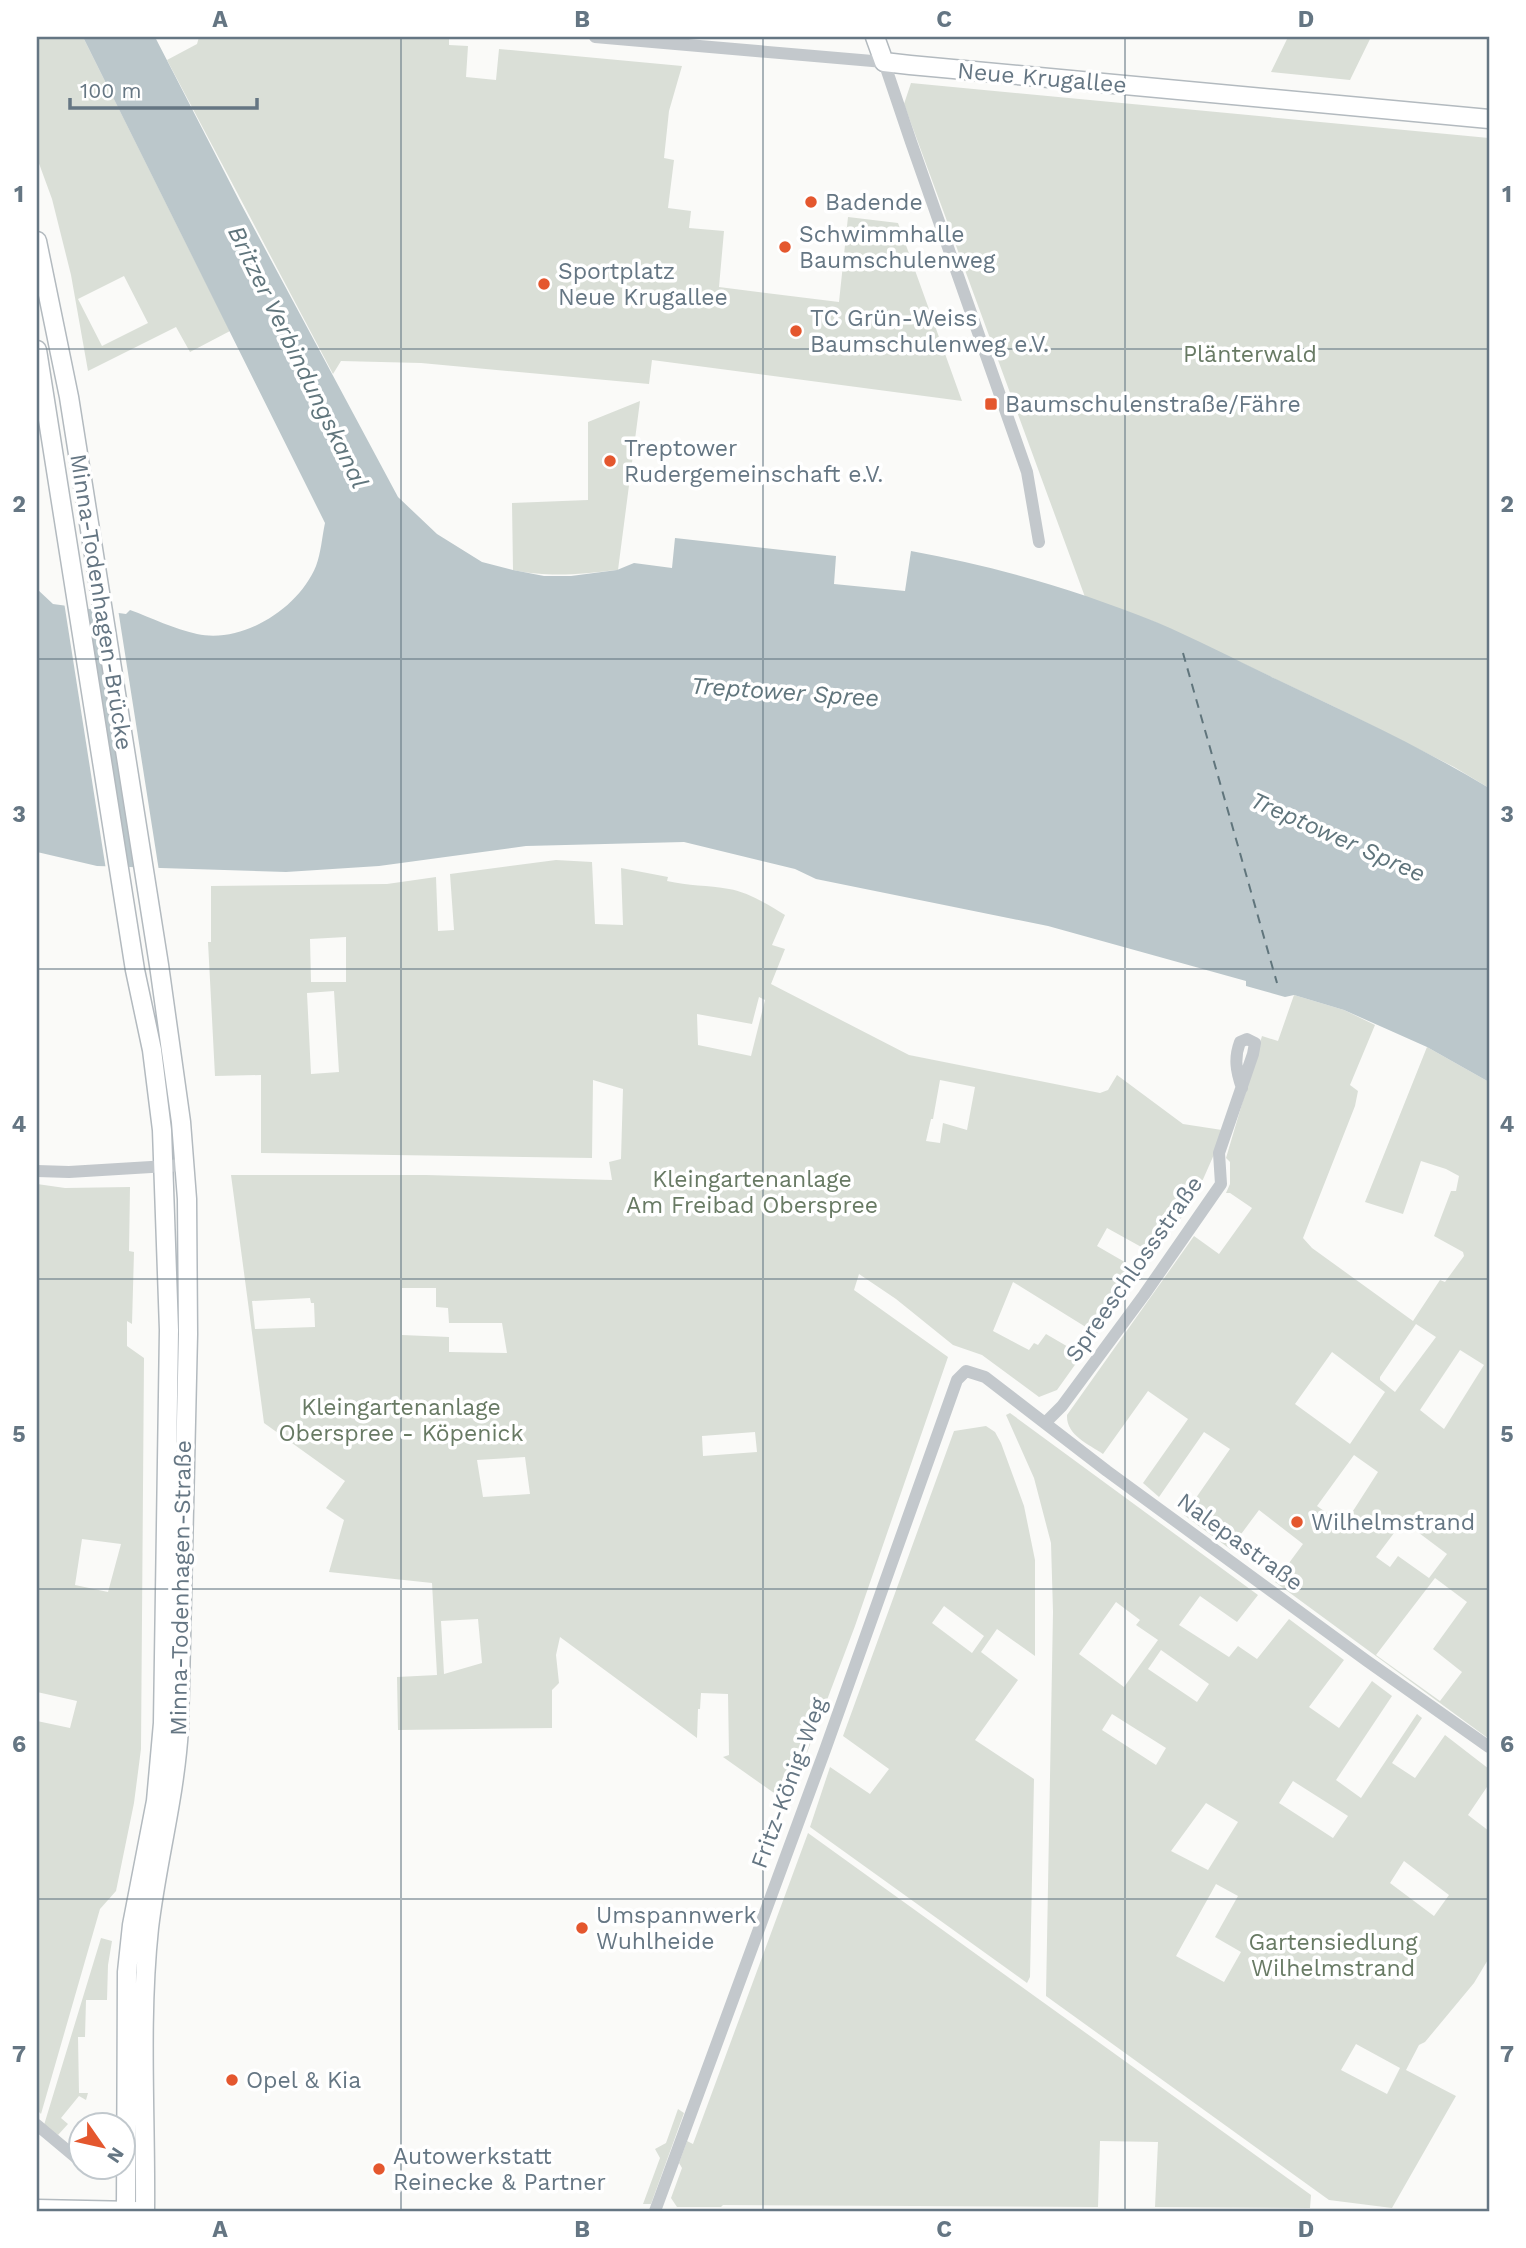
<svg xmlns="http://www.w3.org/2000/svg" width="1526" height="2248" viewBox="0 0 1526 2248" font-family="'Work Sans',sans-serif">
<style>
.green{fill:#dadfd7;fill-rule:evenodd}
.water{fill:#bbc7cb}
.pier{fill:#fafaf8}
.lines{fill:none;stroke-linecap:round;stroke-linejoin:round}
.ferry{stroke:#60757c;stroke-width:2;stroke-dasharray:9 7;stroke-linecap:butt}
.secondary-casing{stroke:#b3babf;stroke-width:21}
.street{stroke:#c3c8cc;stroke-width:12}
.secondary{stroke:#fff;stroke-width:18}
.grid{fill:none;stroke:#657683;stroke-width:2;stroke-opacity:0.55}
.poi-dot{fill:#e4572e;stroke:#fff;stroke-width:2.5}
.labels{text-anchor:middle;dominant-baseline:central;stroke-width:7;stroke-linejoin:round;paint-order:stroke}
.street-label{font-size:23px;fill:#657683;stroke:#fff}
.poi-label{font-size:23px;fill:#657683;stroke:#fff;text-anchor:start}
.park-label{font-size:23px;fill:#687a64;stroke:#fff}
.water-label{font-size:24px;font-style:italic;fill:#60757c;stroke:#fff}
.neatline{fill:none;stroke:#657683;stroke-width:2.5}
.grid-label{font-size:23px;text-anchor:middle;font-weight:bold;fill:#657683}
</style>
<rect width="100%" height="100%" fill="#fafaf8"/>
<path class="green" d="M 37,37 L 83,37 L 230,331 L 190,352 L 176,327 L 88,371 L 71,275 L 52,199 L 37,158 ZM 124,276 L 148,323 L 102,346 L 78,299 Z
M 199,37 L 449,37 L 449,45 L 468,46 L 466,77 L 496,80 L 499,49 L 682,66 L 669,111 L 664,158 L 674,160 L 668,208 L 691,211 L 689,228 L 724,231 L 719,287 L 839,302 L 848,217 L 898,223 L 962,401 L 652,360 L 649,384 L 421,363 L 341,361 L 333,374 L 167,60 L 197,44 Z
M 1288,37 L 1371,37 L 1350,80 L 1271,72 Z
M 911,83 L 1489,138 L 1489,788 L 1454,767 L 1339,709 L 1155,622 L 1085,597 L 904,104 Z
M 640,401 L 618,570 C 578,574 553,578 513,570 L 512,503 L 588,500 L 588,422 Z
M 556,860 L 592,862 L 595,924 L 623,925 L 621,868 L 668,877 L 667,881 C 688,886 708,885 729,889 C 748,892 769,905 785,915 L 772,945 L 785,949 L 771,984 L 909,1055 L 1100,1093 L 1108,1090 L 1117,1075 L 1183,1124 L 1222,1130 L 1216,1150 L 1193,1202 L 1154,1254 L 1107,1228 L 1097,1246 L 1142,1272 L 1097,1334 L 1013,1282 L 993,1331 L 1029,1350 L 1034,1343 L 1038,1345 L 1046,1334 L 1082,1355 L 1057,1390 L 1039,1397 L 982,1355 L 953,1345 L 896,1299 L 859,1274 L 854,1290 L 948,1357 L 855,1626 L 788,1803 L 723,1757 L 729,1755 L 728,1694 L 701,1693 L 700,1709 L 698,1709 L 697,1738 L 560,1637 L 556,1655 L 559,1683 L 552,1690 L 552,1728 L 398,1730 L 397,1677 L 437,1675 L 432,1583 L 329,1572 L 344,1520 L 326,1508 L 345,1481 L 264,1423 L 231,1175 L 426,1175 L 612,1180 L 609,1162 L 621,1159 L 623,1089 L 593,1080 L 592,1158 L 261,1153 L 261,1075 L 215,1076 L 208,942 L 211,942 L 211,886 L 387,884 L 436,877 L 438,931 L 454,930 L 450,874 ZM 346,937 L 346,982 L 311,982 L 310,939 ZM 334,991 L 339,1072 L 311,1074 L 307,993 ZM 759,997 L 765,1000 L 751,1056 L 698,1045 L 697,1014 L 752,1024 ZM 940,1080 L 975,1087 L 967,1130 L 943,1123 L 940,1143 L 926,1141 L 931,1119 L 933,1119 ZM 402,1288 L 436,1288 L 436,1307 L 448,1308 L 449,1323 L 502,1323 L 507,1353 L 449,1352 L 449,1337 L 402,1335 ZM 310,1298 L 311,1303 L 314,1303 L 315,1327 L 255,1329 L 252,1301 ZM 755,1432 L 757,1452 L 703,1456 L 702,1436 ZM 525,1457 L 530,1494 L 483,1497 L 477,1460 ZM 478,1619 L 482,1663 L 444,1674 L 441,1621 Z
M 1294,995 L 1344,1010 L 1375,1025 L 1350,1085 L 1358,1091 L 1355,1106 L 1303,1238 L 1312,1248 L 1413,1321 L 1440,1280 L 1445,1282 L 1464,1256 L 1463,1252 L 1434,1236 L 1451,1191 L 1456,1191 L 1459,1176 L 1446,1169 L 1421,1161 L 1403,1214 L 1365,1202 L 1427,1047 L 1489,1082 L 1489,1739 L 1275,1582 L 1303,1544 L 1259,1510 L 1230,1549 L 1184,1515 L 1230,1449 L 1204,1432 L 1159,1497 L 1143,1483 L 1188,1419 L 1148,1391 L 1103,1454 C 1088,1444 1066,1435 1067,1415 L 1194,1236 L 1219,1254 L 1252,1208 L 1230,1193 L 1226,1193 L 1230,1184 L 1230,1162 L 1226,1158 L 1262,1036 L 1278,1041 ZM 1416,1324 L 1436,1337 L 1395,1392 L 1380,1380 L 1380,1377 ZM 1460,1350 L 1484,1365 L 1444,1429 L 1420,1410 ZM 1332,1352 L 1385,1392 L 1350,1444 L 1295,1404 ZM 1354,1455 L 1378,1472 L 1344,1525 L 1317,1506 ZM 1403,1521 L 1447,1554 L 1429,1578 L 1398,1556 L 1390,1567 L 1376,1557 ZM 1435,1578 L 1467,1602 L 1433,1649 L 1462,1672 L 1440,1701 L 1376,1655 Z
M 37,1184 L 65,1188 L 130,1187 L 129,1251 L 134,1252 L 132,1324 L 127,1321 L 127,1346 L 144,1358 L 141,1749 L 134,1803 L 116,1891 L 100,1909 L 41,2114 L 37,2110 L 37,1721 L 70,1728 L 77,1701 L 37,1692 ZM 82,1539 L 121,1544 L 108,1592 L 75,1585 Z
M 1010,1413 L 1258,1595 L 1237,1622 L 1200,1596 L 1179,1625 L 1229,1657 L 1238,1646 L 1257,1659 L 1289,1619 L 1344,1660 L 1309,1707 L 1339,1728 L 1372,1681 L 1392,1696 L 1336,1780 L 1361,1798 L 1417,1714 L 1422,1718 L 1392,1763 L 1415,1778 L 1445,1735 L 1489,1769 L 1489,1784 L 1468,1815 L 1489,1831 L 1489,1958 L 1474,1983 L 1425,2042 L 1419,2045 L 1406,2070 L 1456,2096 L 1392,2208 L 1329,2200 L 1046,1996 L 1053,1612 L 1051,1543 L 1034,1478 L 1006,1415 ZM 1116,1602 L 1140,1620 L 1136,1625 L 1158,1640 L 1124,1687 L 1079,1654 ZM 1161,1650 L 1209,1684 L 1197,1702 L 1148,1669 ZM 1112,1714 L 1166,1748 L 1156,1765 L 1102,1730 ZM 1293,1781 L 1348,1816 L 1333,1838 L 1279,1803 ZM 1206,1803 L 1238,1822 L 1208,1870 L 1171,1851 ZM 1404,1861 L 1449,1895 L 1434,1916 L 1390,1883 ZM 1216,1884 L 1238,1896 L 1215,1937 L 1241,1952 L 1224,1982 L 1176,1956 ZM 1356,2044 L 1400,2068 L 1387,2094 L 1341,2070 Z
M 986,1426 L 995,1432 L 1001,1443 L 1024,1506 L 1035,1560 L 1035,1656 L 997,1629 L 981,1652 L 1018,1680 L 975,1740 L 1034,1779 L 1030,1977 L 1027,1983 L 810,1827 L 830,1767 L 870,1794 L 889,1769 L 843,1736 L 954,1431 ZM 944,1606 L 984,1636 L 972,1653 L 932,1623 Z
M 808,1833 L 1311,2195 L 1310,2208 L 1155,2207 L 1158,2142 L 1100,2141 L 1098,2207 L 723,2205 L 721,2207 L 677,2207 L 671,2198 L 682,2168 L 679,2163 L 687,2141 L 693,2144 Z
M 101,1938 L 112,1941 L 108,1965 L 107,2000 L 86,2000 L 85,2037 L 78,2037 L 79,2093 L 88,2093 L 86,2100 L 79,2096 L 61,2118 L 68,2124 L 58,2135 L 44,2125 Z
M 678,2109 L 684,2113 L 651,2204 L 643,2204 L 660,2158 L 655,2149 L 666,2143 Z"/>
<path class="water" d="M 83,37 L 155,37 L 241,204 L 398,497 L 437,534 L 482,562 L 513,570 L 544,576 L 571,576 L 617,570 L 634,563 L 672,568 L 675,538 L 836,556 L 834,584 L 905,591 L 911,551 C 995,566 1077,590 1156,622 C 1196,639 1236,660 1276,679 C 1348,713 1421,747 1489,788 L 1489,1082 L 1427,1047 L 1344,1010 L 1294,995 L 1285,997 L 1246,986 L 1246,981 L 1048,926 L 816,879 L 795,869 L 684,842 L 526,846 L 379,866 L 286,872 L 97,866 L 37,852 L 37,589 L 53,604 L 126,614 L 130,610 C 152,618 174,629 197,634 C 243,644 299,608 316,566 C 321,553 322,537 325,523 Z"/>
<path class="pier" d="M 64,602 L 85,605 L 127,870 L 106,870 Z
M 95,606 L 118,609 L 159,871 L 136,870 Z"/>
<g class="lines">
<path class="ferry" d="M 1183,653 L 1277,983"/>
<defs>
<path id="secondary" d="M 875,37 L 884,62 L 910,65 L 1489,119
M 37,241 L 69,397 L 159,965 L 181,1122 L 187,1199 L 188,1334 L 179,1728 C 175,1797 157,1860 149,1928 C 139,2022 146,2117 145,2211
M 37,350 L 135,970 L 152,1050 L 162,1130 L 169,1330 L 163,1723 L 156,1801 L 132,1925 L 127,1972 L 126,2211
M 37,2209 L 135,2211"/>
</defs>
<use href="#secondary" class="secondary-casing"/>
<path class="street" d="M 595,37 L 884,62 L 911,142 L 1027,472 L 1039,542
M 37,1171 L 69,1172 L 184,1165
M 1045,1423 L 1062,1406 L 1144,1295 L 1221,1184 L 1219,1153 L 1253,1054 L 1255,1043 L 1247,1039 L 1240,1042 C 1234,1058 1236,1071 1242,1088
M 37,2125 L 80,2161
M 89,2168 L 90,2168
M 655,2211 L 825,1750 L 957,1380 L 966,1371 L 985,1377 L 1107,1471 L 1367,1661 L 1489,1747"/>
<use href="#secondary" class="secondary"/>
</g>
<path class="grid" d="M 401,37 L 401,2211M 763,37 L 763,2211M 1125,37 L 1125,2211M 37,349 L 1489,349M 37,659 L 1489,659M 37,969 L 1489,969M 37,1279 L 1489,1279M 37,1589 L 1489,1589M 37,1899 L 1489,1899"/>
<g class="poi-dot">
<circle cx="811" cy="202" r="7"/>
<circle cx="785" cy="247" r="7"/>
<circle cx="544" cy="284" r="7"/>
<circle cx="796" cy="331" r="7"/>
<rect x="984" y="397" width="14" height="14" rx="3.5"/>
<circle cx="610" cy="461" r="7"/>
<circle cx="1297" cy="1522" r="7"/>
<circle cx="582" cy="1928" r="7"/>
<circle cx="232" cy="2080" r="7"/>
<circle cx="379" cy="2169" r="7"/>
</g>
<g class="labels">
<g class="street-label">
<text transform="translate(1042 78) rotate(5)">Neue Krugallee</text>
<text transform="translate(101 602) rotate(81)">Minna-Todenhagen-Brücke</text>
<text transform="translate(1134 1269) rotate(-55)">Spreeschlossstraße</text>
<text transform="translate(1240 1542) rotate(36)">Nalepastraße</text>
<text transform="translate(181 1588) rotate(-89)">Minna-Todenhagen-Straße</text>
<text transform="translate(789 1783) rotate(-70)">Fritz-König-Weg</text>
</g>
<g class="poi-label">
<text x="825" y="202">Badende</text>
<text x="799" y="234">Schwimmhalle<tspan x="799" dy="26">Baumschulenweg</tspan></text>
<text x="558" y="271">Sportplatz<tspan x="558" dy="26">Neue Krugallee</tspan></text>
<text x="810" y="318">TC Grün-Weiss<tspan x="810" dy="26">Baumschulenweg e.V.</tspan></text>
<text x="1005" y="404">Baumschulenstraße/Fähre</text>
<text x="624" y="448">Treptower<tspan x="624" dy="26">Rudergemeinschaft e.V.</tspan></text>
<text x="1311" y="1522">Wilhelmstrand</text>
<text x="596" y="1915">Umspannwerk<tspan x="596" dy="26">Wuhlheide</tspan></text>
<text x="246" y="2080">Opel &amp; Kia</text>
<text x="393" y="2156">Autowerkstatt<tspan x="393" dy="26">Reinecke &amp; Partner</tspan></text>
</g>
<g class="park-label">
<text x="1250" y="354">Plänterwald</text>
<text x="752" y="1179">Kleingartenanlage<tspan x="752" dy="26">Am Freibad Oberspree</tspan></text>
<text x="401" y="1407">Kleingartenanlage<tspan x="401" dy="26">Oberspree - Köpenick</tspan></text>
<text x="1333" y="1942">Gartensiedlung<tspan x="1333" dy="26">Wilhelmstrand</tspan></text>
</g>
<g class="water-label">
<text transform="translate(298 357) rotate(64)">Britzer Verbindungskanal</text>
<text transform="translate(785 692) rotate(4)">Treptower Spree</text>
<text transform="translate(1338 837) rotate(24)">Treptower Spree</text>
</g>
</g>
<rect width="1526" height="2248" fill="none" stroke="#ffffff" stroke-width="77"/>
<g transform="translate(102 2146) rotate(124)"><circle r="33" fill="#ffffff" stroke="#c1c8cd" stroke-width="2"/>
<path d="M0-5L12 26L0 18L-12 26Z" fill="#e4572e"/>
<text y="-10" font-size="19" font-weight="bold" text-anchor="middle" fill="#657683">N</text>
</g>
<path d="M70 98v10h187v-10" fill="none" stroke="#657683" stroke-width="3.5"/>
<text x="80" y="98" font-size="21" fill="#657683" stroke="#ffffff" stroke-width="5" paint-order="stroke">100 m</text>
<rect x="38" y="38" width="1450" height="2172" class="neatline"/>
<g class="grid-label">
<text x="220" y="27">A</text>
<text x="582" y="27">B</text>
<text x="944" y="27">C</text>
<text x="1306" y="27">D</text>
<text x="19" y="202">1</text>
<text x="1507" y="202">1</text>
<text x="19" y="512">2</text>
<text x="1507" y="512">2</text>
<text x="19" y="822">3</text>
<text x="1507" y="822">3</text>
<text x="19" y="1132">4</text>
<text x="1507" y="1132">4</text>
<text x="19" y="1442">5</text>
<text x="1507" y="1442">5</text>
<text x="19" y="1752">6</text>
<text x="1507" y="1752">6</text>
<text x="19" y="2062">7</text>
<text x="1507" y="2062">7</text>
<text x="220" y="2237">A</text>
<text x="582" y="2237">B</text>
<text x="944" y="2237">C</text>
<text x="1306" y="2237">D</text>
</g>
</svg>
